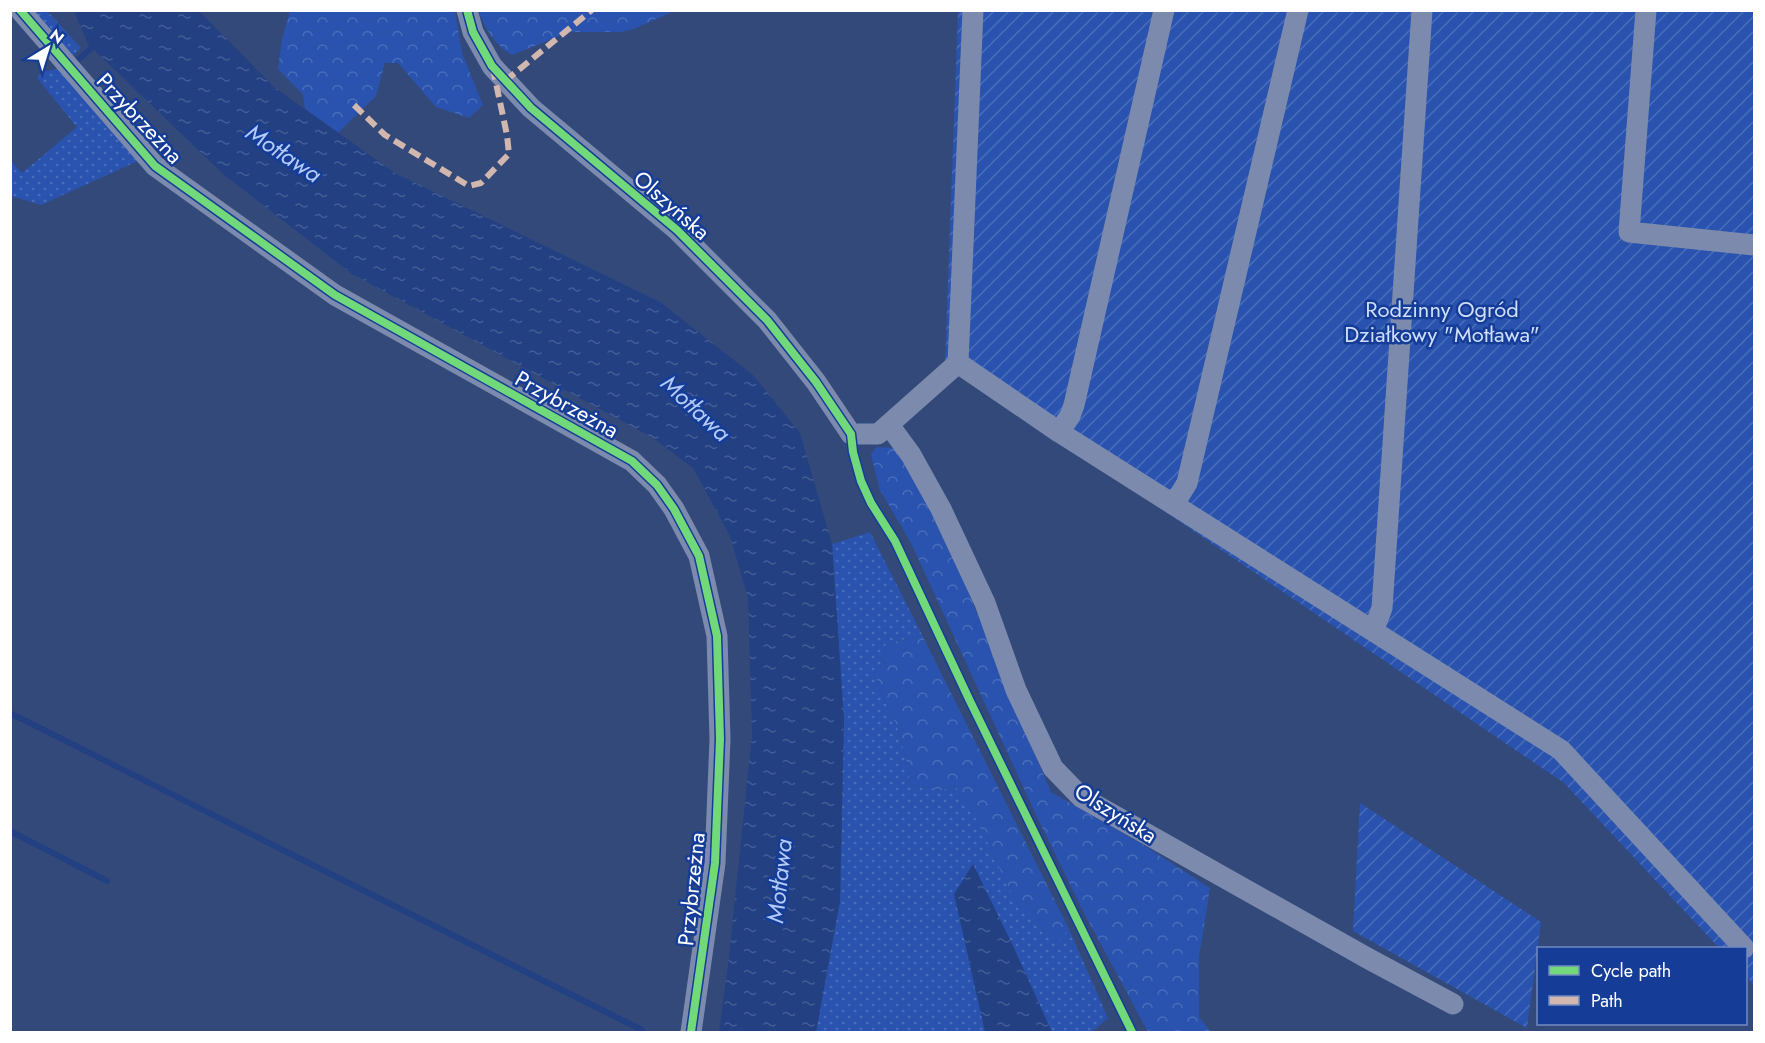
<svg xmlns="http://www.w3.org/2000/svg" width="1765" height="1043" viewBox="0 0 1765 1043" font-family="Jost,sans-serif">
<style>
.grass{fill:url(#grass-dots)}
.forest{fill:url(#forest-crowns)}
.garden{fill:url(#garden-furrows)}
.water{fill:url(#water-ripples)}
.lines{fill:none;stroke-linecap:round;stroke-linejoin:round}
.stream{stroke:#234083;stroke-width:6}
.minor{stroke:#7c8bad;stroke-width:21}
.quiet{stroke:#d1b7ad;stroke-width:6;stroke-dasharray:12 6;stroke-linecap:butt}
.cycleway-casing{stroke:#153d98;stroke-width:11}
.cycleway{stroke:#71d979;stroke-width:8}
.labels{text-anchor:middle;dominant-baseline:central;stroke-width:5;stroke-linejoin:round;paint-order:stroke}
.street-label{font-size:22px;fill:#fff;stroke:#153d98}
.park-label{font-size:22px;fill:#cfdefd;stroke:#153d98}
.water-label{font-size:24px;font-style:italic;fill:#b4caf9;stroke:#153d98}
</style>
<defs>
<pattern id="grass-dots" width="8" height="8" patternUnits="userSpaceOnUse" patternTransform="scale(1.5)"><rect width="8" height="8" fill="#2953ae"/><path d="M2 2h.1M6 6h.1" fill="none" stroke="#496dba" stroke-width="1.8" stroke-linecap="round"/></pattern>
<pattern id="forest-crowns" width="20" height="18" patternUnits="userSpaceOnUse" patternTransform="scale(1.5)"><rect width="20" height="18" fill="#2953ae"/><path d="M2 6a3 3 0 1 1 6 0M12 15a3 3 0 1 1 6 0" fill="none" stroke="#496dba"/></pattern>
<pattern id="garden-furrows" width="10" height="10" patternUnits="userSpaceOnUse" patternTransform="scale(1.5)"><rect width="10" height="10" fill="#2953ae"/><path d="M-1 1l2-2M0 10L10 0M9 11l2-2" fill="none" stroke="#496dba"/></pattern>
<pattern id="water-ripples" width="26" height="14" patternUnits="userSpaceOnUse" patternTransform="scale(1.5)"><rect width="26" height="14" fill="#234083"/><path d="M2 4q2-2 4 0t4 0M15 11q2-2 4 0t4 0" fill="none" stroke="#445d96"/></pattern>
</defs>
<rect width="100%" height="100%" fill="#33497a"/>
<path class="grass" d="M 30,11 L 47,11 L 81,48 L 70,58 Z
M 55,69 L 61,70 L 140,160 L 41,205 L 11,196 L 10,160 L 22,173 L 77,127 L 37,78 L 43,72 Z
M 870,532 L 922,635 L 886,644 L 876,683 L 897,726 L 906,758 L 910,784 L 941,790 L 956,787 L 1056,943 L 1069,929 L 1108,1018 L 1092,1032 L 816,1032 L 840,901 L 844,720 L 832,544 Z"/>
<path class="forest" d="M 290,11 L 455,11 L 462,53 L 483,105 L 469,118 L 436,107 L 398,63 L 385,63 L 376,96 L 338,133 L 305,109 L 303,95 L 278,69 L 282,39 Z
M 479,11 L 479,10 L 674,11 L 634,29 L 621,32 L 570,32 L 512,55 C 496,46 484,28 479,11 Z
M 876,447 L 898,448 L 945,534 L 1012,700 L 1051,792 L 1142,844 L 1210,888 L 1199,957 L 1199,1017 L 1211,1032 L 1148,1032 L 1083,911 L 1037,817 L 911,543 L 880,490 L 871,455 Z
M 922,635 L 1069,929 L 1056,944 L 1019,909 L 976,819 L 956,787 L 941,790 L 910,784 L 906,758 L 897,726 L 876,683 L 886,644 Z"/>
<path class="garden" d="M 958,11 L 1754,11 L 1754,986 L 1746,976 L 1746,948 L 1719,948 L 1564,783 L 945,362 Z
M 1360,803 L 1541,922 L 1527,1028 L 1353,931 Z"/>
<path class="water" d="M 74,11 L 199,11 L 274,87 L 395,173 L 660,302 L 753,375 L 800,433 L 832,544 L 844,720 L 840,901 L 816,1032 L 719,1032 L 729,956 L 752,735 L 748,598 L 730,536 L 693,468 L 653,438 L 352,274 L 223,174 L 88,44 Z
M 973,864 L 1014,948 L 1052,1032 L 985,1032 L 954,894 Z"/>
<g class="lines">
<path class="stream" d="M 79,59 L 97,43
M 10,713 L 642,1030
M 10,831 L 107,881"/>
<path class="minor" d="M 20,10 L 155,166 L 335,295 L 632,461 L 657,485 L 674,509 L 699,556 L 717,636 L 720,739 L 715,863 L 691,1032
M 467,10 L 473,32 L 492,66 L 531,108 L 677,230 L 767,320 L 816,382 L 851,434 L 878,434 L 958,363 L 973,10
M 1646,10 L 1629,232 L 1754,245
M 958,363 L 1059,432 L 1561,750 L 1744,948
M 889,425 L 911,455 L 941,509 L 985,603 L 1016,690 L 1053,768 L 1081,797 L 1369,959 L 1453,1004
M 1059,432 L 1070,416 L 1074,405 L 1164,10
M 1170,502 L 1179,496 L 1187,483 L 1298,10
M 1371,629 L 1377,621 L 1382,608 L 1422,10"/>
<path class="quiet" d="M 505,81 L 592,10
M 354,105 L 385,135 L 469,186 L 481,183 L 509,154 L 507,135 L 493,69"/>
<defs>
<path id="cycleway" d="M 20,10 L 155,166 L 335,295 L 632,461 L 657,485 L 674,509 L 699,556 L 717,636 L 720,739 L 715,863 L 691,1032
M 467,10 L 473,32 L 492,66 L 531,108 L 677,230 L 767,320 L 816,382 L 851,434 L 853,452 L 861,481 L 871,503 L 895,541 L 969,699 L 1132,1032"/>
</defs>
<use href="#cycleway" class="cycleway-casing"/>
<use href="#cycleway" class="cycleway"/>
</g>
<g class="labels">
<g class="street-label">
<text transform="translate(140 118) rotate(47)">Przybrzeżna</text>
<text transform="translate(672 205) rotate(41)">Olszyńska</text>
<text transform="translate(567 404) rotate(29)">Przybrzeżna</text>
<text transform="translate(1116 813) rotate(32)">Olszyńska</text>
<text transform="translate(691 889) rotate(-84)">Przybrzeżna</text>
</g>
<g class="park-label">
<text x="1442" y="309">Rodzinny Ogród<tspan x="1442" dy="25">Działkowy "Motława"</tspan></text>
</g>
<g class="water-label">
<text transform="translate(284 153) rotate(34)">Motława</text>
<text transform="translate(696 408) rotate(43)">Motława</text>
<text transform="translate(779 881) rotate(-84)">Motława</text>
</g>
</g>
<rect width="1765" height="1043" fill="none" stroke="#ffffff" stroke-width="24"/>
<rect x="1537" y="947" width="210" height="78" fill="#153d98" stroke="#738bc1" stroke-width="1.5"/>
<rect x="1549" y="966" width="30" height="9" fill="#71d979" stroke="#738bc1" stroke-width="1.5"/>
<text x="1591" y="977" font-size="18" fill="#ffffff">Cycle path</text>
<rect x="1549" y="996" width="30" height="9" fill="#d1b7ad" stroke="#738bc1" stroke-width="1.5"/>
<text x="1591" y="1007" font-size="18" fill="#ffffff">Path</text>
<g transform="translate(48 48) rotate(38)" stroke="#153d98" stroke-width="4.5" paint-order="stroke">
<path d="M0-4.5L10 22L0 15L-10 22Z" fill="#ffffff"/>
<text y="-9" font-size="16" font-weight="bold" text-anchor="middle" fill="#ffffff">N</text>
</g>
</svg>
